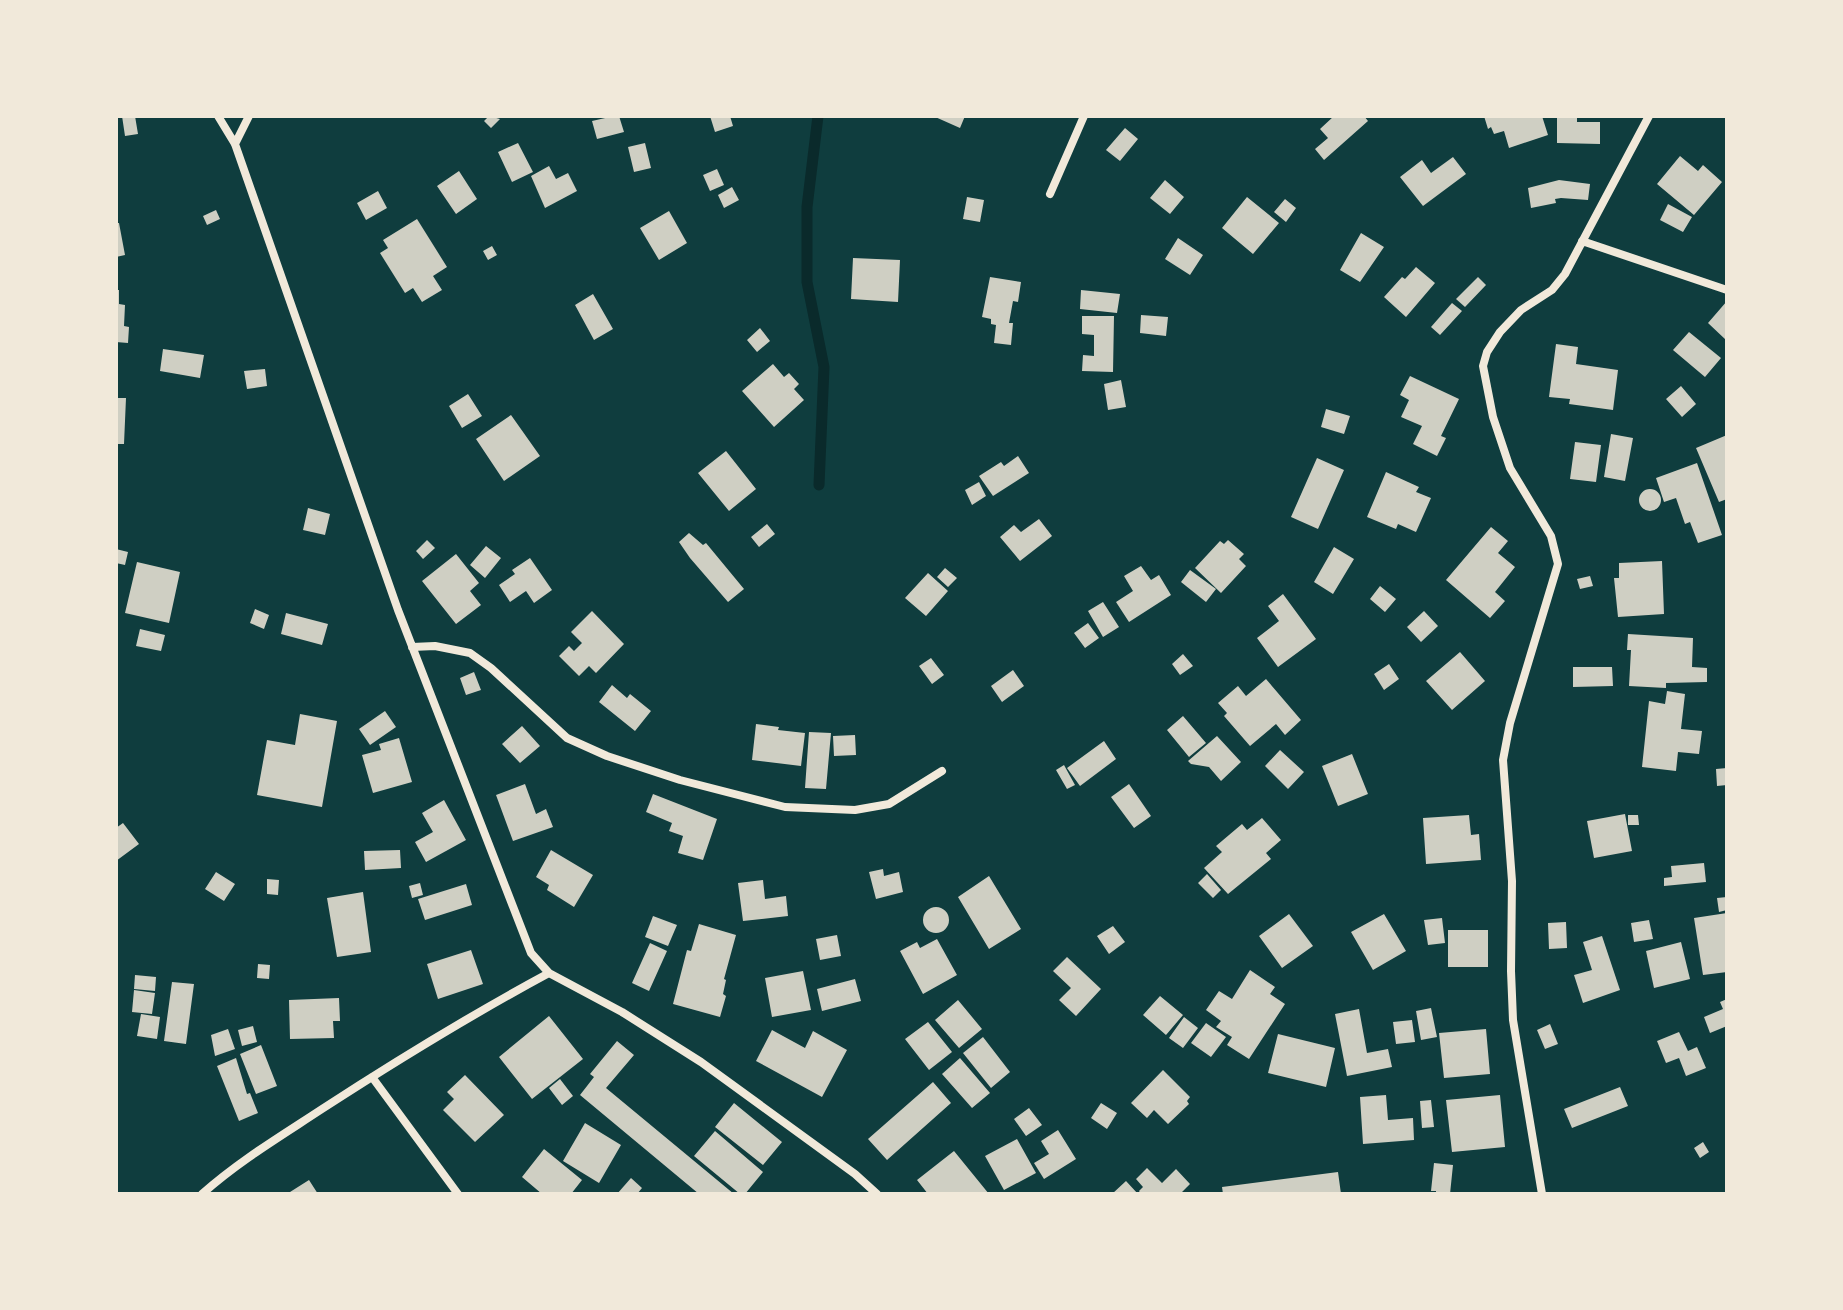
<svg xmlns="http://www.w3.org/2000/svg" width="1843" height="1310" viewBox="0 0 1843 1310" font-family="'Sofia Sans Condensed',sans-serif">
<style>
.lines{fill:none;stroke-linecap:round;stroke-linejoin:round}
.stream{stroke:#0a2a2b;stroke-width:11}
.building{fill:#cfcfc3}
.minor{stroke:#f1e9da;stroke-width:8}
</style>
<rect width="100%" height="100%" fill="#0f3d3e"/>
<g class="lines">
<path class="stream" d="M 818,116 L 807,207 L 807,282 L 824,367 L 819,485"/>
</g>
<path class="building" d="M 122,116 L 135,116 L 138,134 L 125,136 Z
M 489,116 L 500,119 L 491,128 L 484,121 Z
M 614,116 L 619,116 L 624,132 L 597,139 L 592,121 Z
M 710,116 L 730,116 L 733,126 L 715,132 Z
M 933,116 L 965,116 L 960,128 Z
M 1334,116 L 1364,116 L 1368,121 L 1324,160 L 1315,149 L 1328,138 L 1320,129 Z
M 1484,116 L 1542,116 L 1548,135 L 1509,148 L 1504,131 L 1494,134 L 1491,127 L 1488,129 Z
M 1557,116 L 1577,116 L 1577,122 L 1600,122 L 1600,144 L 1557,143 Z
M 1125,128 L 1138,139 L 1120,161 L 1106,150 Z
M 518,143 L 533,172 L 512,182 L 498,152 Z
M 645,143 L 651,168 L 634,172 L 628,147 Z
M 1680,156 L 1698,171 L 1703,165 L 1722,182 L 1694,215 L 1657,184 Z
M 1453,157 L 1466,174 L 1423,206 L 1400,177 L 1422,160 L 1431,173 Z
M 549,166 L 556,179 L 568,173 L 577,191 L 545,208 L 531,176 Z
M 717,169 L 724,185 L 710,191 L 703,175 Z
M 459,171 L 477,199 L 456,214 L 437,186 Z
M 1165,180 L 1184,197 L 1170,214 L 1150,198 Z
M 1559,180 L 1590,184 L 1588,200 L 1561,198 L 1555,199 L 1556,203 L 1531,208 L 1528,188 Z
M 732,187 L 739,200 L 724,208 L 718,195 Z
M 378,191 L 387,208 L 366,220 L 357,203 Z
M 967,197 L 984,200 L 980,222 L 963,219 Z
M 1247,197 L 1279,223 L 1253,254 L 1222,228 Z
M 1285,199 L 1296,208 L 1286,222 L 1274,212 Z
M 1668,204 L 1692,217 L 1683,232 L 1660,220 Z
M 216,210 L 220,219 L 207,225 L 203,216 Z
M 669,211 L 687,243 L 659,260 L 640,228 Z
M 417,219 L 447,267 L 433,276 L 442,290 L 422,302 L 413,288 L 405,293 L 380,253 L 388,248 L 383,240 Z
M 116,223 L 119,223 L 125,255 L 116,257 Z
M 1361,233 L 1384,247 L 1360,282 L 1340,270 Z
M 1178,238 L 1203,255 L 1190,275 L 1165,259 Z
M 492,246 L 497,255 L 488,260 L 483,251 Z
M 853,258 L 900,260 L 898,302 L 851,299 Z
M 1416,267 L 1435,283 L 1406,317 L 1384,297 L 1402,277 L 1405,279 Z
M 990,277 L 1021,282 L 1018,302 L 1013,301 L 1009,323 L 1013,323 L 1011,345 L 994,343 L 996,325 L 991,324 L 991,319 L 982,317 Z
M 1478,277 L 1486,285 L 1465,307 L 1456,299 Z
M 116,290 L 119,290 L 119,304 L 125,305 L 124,326 L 129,327 L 128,343 L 116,342 Z
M 1081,290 L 1120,294 L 1117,313 L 1080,309 Z
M 593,294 L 613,329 L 594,340 L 575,305 Z
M 1727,301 L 1727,338 L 1726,340 L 1708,323 Z
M 1452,303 L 1462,311 L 1440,335 L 1431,327 Z
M 1141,315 L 1168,317 L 1166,336 L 1140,333 Z
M 1082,316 L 1114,316 L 1113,372 L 1082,371 L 1083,355 L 1094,356 L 1094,335 L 1082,334 Z
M 760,328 L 770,341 L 757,352 L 747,340 Z
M 1689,332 L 1721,358 L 1705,377 L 1673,350 Z
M 1556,344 L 1578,347 L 1576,364 L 1618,370 L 1613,410 L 1569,404 L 1570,399 L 1549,397 Z
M 163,349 L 204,355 L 200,378 L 160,371 Z
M 773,364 L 784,377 L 789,373 L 799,384 L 794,389 L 804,400 L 774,427 L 742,391 Z
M 265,369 L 267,386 L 247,389 L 244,371 Z
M 1410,376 L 1459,399 L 1441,436 L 1446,438 L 1437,456 L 1413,444 L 1422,426 L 1401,417 L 1409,400 L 1400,395 Z
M 1121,380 L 1126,407 L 1108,410 L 1104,384 Z
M 1681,386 L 1696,404 L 1682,417 L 1666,399 Z
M 468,394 L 482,416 L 462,428 L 449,406 Z
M 116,398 L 126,398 L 124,444 L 116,444 Z
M 1326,409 L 1350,416 L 1344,434 L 1321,427 Z
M 511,415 L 540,456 L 504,481 L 476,439 Z
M 1611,434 L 1633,438 L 1625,481 L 1604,477 Z
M 1727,435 L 1727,499 L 1719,502 L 1696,448 Z
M 1575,442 L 1601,445 L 1596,482 L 1570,479 Z
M 726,451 L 756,489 L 729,511 L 698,473 Z
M 1018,456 L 1029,473 L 993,496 L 979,476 L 1001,462 L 1004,466 Z
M 1317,458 L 1344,470 L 1318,529 L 1291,517 Z
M 1697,463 L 1722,535 L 1698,543 L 1690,522 L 1685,524 L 1676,498 L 1664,502 L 1656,478 Z
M 1386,472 L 1419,487 L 1416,492 L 1431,498 L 1416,532 L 1398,524 L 1396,529 L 1367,517 Z
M 979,482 L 986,496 L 972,505 L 965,490 Z
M1639 500a11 11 0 1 1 22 0a11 11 0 1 1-22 0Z
M 308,508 L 330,514 L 325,535 L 303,530 Z
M 1039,519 L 1052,536 L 1020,561 L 1000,537 L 1014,525 L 1021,532 Z
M 767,524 L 775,534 L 759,547 L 751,537 Z
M 1491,527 L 1508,541 L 1498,553 L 1515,567 L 1495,592 L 1505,601 L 1490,618 L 1446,580 Z
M 689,533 L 703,545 L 706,543 L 744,589 L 728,602 L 690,558 L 679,542 Z
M 427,540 L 435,548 L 423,559 L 416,551 Z
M 1228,540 L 1244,554 L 1239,559 L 1246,566 L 1221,593 L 1195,568 L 1220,541 L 1224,544 Z
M 486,546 L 501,558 L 485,578 L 470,565 Z
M 1334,547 L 1354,559 L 1333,594 L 1314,582 Z
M 116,549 L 128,552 L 125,565 L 116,563 Z
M 456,554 L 479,583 L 470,591 L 481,605 L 456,624 L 422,581 Z
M 530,558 L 552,590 L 534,603 L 526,591 L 510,602 L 499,585 L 515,574 L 512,570 Z
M 1662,561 L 1664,614 L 1618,617 L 1614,578 L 1619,578 L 1619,563 Z
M 137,562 L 180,572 L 169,623 L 125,613 Z
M 1141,566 L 1151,580 L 1159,575 L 1171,595 L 1129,622 L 1116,602 L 1133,591 L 1124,576 Z
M 945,568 L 957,578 L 948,587 L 937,577 Z
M 1190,570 L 1216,589 L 1206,602 L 1181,582 Z
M 928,573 L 948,591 L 926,616 L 905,598 Z
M 1590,576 L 1593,586 L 1580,589 L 1577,579 Z
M 1380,586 L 1396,599 L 1385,612 L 1370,599 Z
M 1283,594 L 1316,639 L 1278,667 L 1257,638 L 1279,621 L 1268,606 Z
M 1103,602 L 1119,627 L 1103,637 L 1088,611 Z
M 255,609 L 269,615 L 264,629 L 250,623 Z
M 592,611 L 624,644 L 596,673 L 589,666 L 579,676 L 559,656 L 569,646 L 574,651 L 582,643 L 571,632 Z
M 1424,611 L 1438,626 L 1421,642 L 1407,627 Z
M 286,613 L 328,624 L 322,645 L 281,634 Z
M 1088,623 L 1099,638 L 1085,648 L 1074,633 Z
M 140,629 L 165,635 L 161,651 L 136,646 Z
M 1628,634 L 1693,638 L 1692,667 L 1707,668 L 1707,682 L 1666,683 L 1666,688 L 1629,686 L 1631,650 L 1627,650 Z
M 1460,652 L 1485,681 L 1452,710 L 1426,681 Z
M 1183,654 L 1193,666 L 1180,675 L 1172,664 Z
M 931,658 L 944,675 L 932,684 L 919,666 Z
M 1389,664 L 1399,679 L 1384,690 L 1374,674 Z
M 1573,667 L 1612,667 L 1613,686 L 1573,687 Z
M 1013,670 L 1024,686 L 1002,702 L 991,686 Z
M 474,672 L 481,690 L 466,695 L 460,678 Z
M 1266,679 L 1301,720 L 1285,735 L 1276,724 L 1250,746 L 1224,716 L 1227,713 L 1218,703 L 1238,686 L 1246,696 Z
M 612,685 L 627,698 L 630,694 L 651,711 L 635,731 L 599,702 Z
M 1667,691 L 1685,694 L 1681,729 L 1702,731 L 1699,754 L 1678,752 L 1676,771 L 1642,767 L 1649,701 L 1665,704 Z
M 385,711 L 396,727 L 370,745 L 359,729 Z
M 300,714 L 337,721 L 322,807 L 257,795 L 267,740 L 295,745 Z
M 1183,716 L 1206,743 L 1189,757 L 1167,730 Z
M 756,724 L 779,727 L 778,730 L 805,733 L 801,766 L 752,760 Z
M 522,726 L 540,746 L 520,763 L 502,744 Z
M 809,732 L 831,733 L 826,789 L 805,788 Z
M 855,735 L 856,755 L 834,756 L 833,736 Z
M 1217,736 L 1241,762 L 1221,781 L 1209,767 L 1191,764 L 1188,761 Z
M 399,738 L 412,782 L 373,793 L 362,755 L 381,750 L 379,744 Z
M 1104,741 L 1116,759 L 1080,786 L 1067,768 Z
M 1280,750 L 1304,772 L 1288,789 L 1265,766 Z
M 1352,754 L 1368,794 L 1338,806 L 1322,766 Z
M 1064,765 L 1075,785 L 1067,789 L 1056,770 Z
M 1727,768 L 1727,785 L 1717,786 L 1716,769 Z
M 525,784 L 536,814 L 546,809 L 553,827 L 513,841 L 496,795 Z
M 1129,784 L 1151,816 L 1134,828 L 1111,797 Z
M 653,794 L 717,819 L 703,860 L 678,853 L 683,836 L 669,831 L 672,823 L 646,812 Z
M 444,800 L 466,840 L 426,862 L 415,842 L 433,832 L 422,813 Z
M 1625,814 L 1632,851 L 1594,858 L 1587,821 Z
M 1469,815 L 1471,835 L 1479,834 L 1481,860 L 1426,864 L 1423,818 Z
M 1628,815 L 1638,815 L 1639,825 L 1628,825 Z
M 1262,818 L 1281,840 L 1266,853 L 1271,859 L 1228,894 L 1204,868 L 1222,852 L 1216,846 L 1242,824 L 1247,830 Z
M 123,823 L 139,844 L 116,861 L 116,828 Z
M 400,850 L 401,868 L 365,870 L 364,851 Z
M 551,850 L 593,875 L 574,907 L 547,890 L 549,885 L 536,877 Z
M 1704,863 L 1706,882 L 1664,886 L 1664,878 L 1672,877 L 1671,866 Z
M 883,869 L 884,876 L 899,872 L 903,892 L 876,899 L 869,872 Z
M 216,872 L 235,884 L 224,901 L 205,889 Z
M 1207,874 L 1221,890 L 1213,898 L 1198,883 Z
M 989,876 L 1021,929 L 989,949 L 958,897 Z
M 267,879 L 279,880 L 278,895 L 267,894 Z
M 763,880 L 765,899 L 786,896 L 788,916 L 743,921 L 738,883 Z
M 420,883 L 423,895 L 412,898 L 409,886 Z
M 466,884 L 472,905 L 425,920 L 418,899 Z
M 363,892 L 371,952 L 337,957 L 327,898 Z
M 1727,897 L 1727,910 L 1719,912 L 1717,898 Z
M923 920a13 13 0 1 1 26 0a13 13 0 1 1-26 0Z
M 1727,913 L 1727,972 L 1703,975 L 1694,918 Z
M 1289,914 L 1313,946 L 1282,968 L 1259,936 Z
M 1384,914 L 1406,951 L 1373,970 L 1351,932 Z
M 653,916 L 677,925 L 668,946 L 645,937 Z
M 1442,918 L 1445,943 L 1428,945 L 1424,920 Z
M 1649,920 L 1653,939 L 1634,942 L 1631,923 Z
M 1566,922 L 1567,948 L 1549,949 L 1548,923 Z
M 699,924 L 736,935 L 724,979 L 726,980 L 723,994 L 726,996 L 720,1017 L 673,1004 L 687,950 L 691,951 Z
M 1113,926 L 1125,942 L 1109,954 L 1097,936 Z
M 1448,930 L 1488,930 L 1488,967 L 1448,967 Z
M 837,935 L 841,956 L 820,960 L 816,939 Z
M 1602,936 L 1620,990 L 1583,1003 L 1574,975 L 1592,970 L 1583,942 Z
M 937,939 L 957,975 L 923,994 L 900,951 L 917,942 L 920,948 Z
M 1681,942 L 1690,979 L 1654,988 L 1646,951 Z
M 650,943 L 667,951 L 649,991 L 632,983 Z
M 471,950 L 483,984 L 438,999 L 427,964 Z
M 1067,957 L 1101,989 L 1076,1016 L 1059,1000 L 1071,988 L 1053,971 Z
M 258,964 L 270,965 L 269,979 L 257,978 Z
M 1250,970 L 1275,987 L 1270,994 L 1285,1004 L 1249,1059 L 1227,1045 L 1232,1037 L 1216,1027 L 1221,1021 L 1206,1010 L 1219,991 L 1232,999 Z
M 803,971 L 811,1010 L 772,1017 L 765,978 Z
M 135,975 L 156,977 L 155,991 L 134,989 Z
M 855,979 L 861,1001 L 822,1011 L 817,989 Z
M 172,982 L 194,984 L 186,1044 L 164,1041 Z
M 134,990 L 155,993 L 152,1014 L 132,1012 Z
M 1160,996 L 1183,1015 L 1166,1035 L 1143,1015 Z
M 339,998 L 340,1021 L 333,1021 L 334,1038 L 290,1039 L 289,1000 Z
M 1727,999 L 1727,1026 L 1710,1033 L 1704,1017 L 1723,1009 L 1720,1002 Z
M 958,1000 L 982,1029 L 959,1048 L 935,1020 Z
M 1431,1008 L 1437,1037 L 1421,1040 L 1416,1011 Z
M 1359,1009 L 1367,1053 L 1388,1049 L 1392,1067 L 1347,1076 L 1335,1014 Z
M 141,1014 L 160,1017 L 157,1039 L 137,1036 Z
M 549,1016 L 583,1059 L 532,1099 L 499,1057 Z
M 1184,1017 L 1198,1028 L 1183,1048 L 1169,1038 Z
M 1412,1020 L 1415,1042 L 1396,1044 L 1393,1022 Z
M 928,1022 L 952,1052 L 929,1070 L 905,1039 Z
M 1206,1023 L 1226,1037 L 1211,1057 L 1191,1043 Z
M 1550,1024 L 1558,1044 L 1545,1049 L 1537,1030 Z
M 253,1026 L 257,1042 L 242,1046 L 238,1030 Z
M 228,1029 L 235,1049 L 215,1056 L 211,1035 Z
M 1486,1029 L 1490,1074 L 1444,1078 L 1439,1033 Z
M 772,1030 L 805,1048 L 813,1031 L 847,1050 L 822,1097 L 756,1061 Z
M 1679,1032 L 1688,1051 L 1697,1047 L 1706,1068 L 1686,1076 L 1679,1058 L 1666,1063 L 1657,1041 Z
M 1278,1034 L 1335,1048 L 1326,1087 L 1268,1073 Z
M 983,1037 L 1010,1072 L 991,1088 L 963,1053 Z
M 617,1041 L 634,1055 L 606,1088 L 734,1194 L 699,1194 L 580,1095 L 594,1077 L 590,1074 Z
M 261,1045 L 277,1086 L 256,1094 L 240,1054 Z
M 236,1058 L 247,1094 L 250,1093 L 258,1113 L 239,1121 L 217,1066 Z
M 960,1058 L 990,1093 L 972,1108 L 942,1074 Z
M 1163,1070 L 1190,1097 L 1187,1101 L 1189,1104 L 1168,1124 L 1154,1110 L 1147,1118 L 1131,1103 Z
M 465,1075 L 504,1115 L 475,1142 L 443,1110 L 454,1099 L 447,1092 Z
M 560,1079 L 573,1096 L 562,1105 L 549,1088 Z
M 933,1082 L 951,1103 L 887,1160 L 868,1139 Z
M 1620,1087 L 1628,1106 L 1572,1128 L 1564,1109 Z
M 1386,1095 L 1388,1120 L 1413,1118 L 1414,1140 L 1363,1144 L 1360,1097 Z
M 1500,1095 L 1505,1147 L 1452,1152 L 1446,1100 Z
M 1431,1100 L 1434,1127 L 1422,1128 L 1420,1101 Z
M 734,1103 L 782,1142 L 763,1165 L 715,1127 Z
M 1101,1103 L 1117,1113 L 1107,1129 L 1091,1118 Z
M 1029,1108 L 1042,1125 L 1026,1136 L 1014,1119 Z
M 585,1123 L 621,1145 L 599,1183 L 563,1161 Z
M 1058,1130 L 1076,1159 L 1044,1179 L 1034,1163 L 1049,1154 L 1041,1141 Z
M 715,1131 L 763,1172 L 745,1194 L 740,1194 L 694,1156 Z
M 1017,1139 L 1036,1173 L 1004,1190 L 985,1156 Z
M 1703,1142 L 1709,1152 L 1700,1158 L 1694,1148 Z
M 544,1149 L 582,1180 L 571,1194 L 542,1194 L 522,1177 Z
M 954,1151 L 989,1194 L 928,1194 L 917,1180 Z
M 1434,1163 L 1453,1165 L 1450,1194 L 1436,1194 L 1436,1191 L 1431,1191 Z
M 1147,1168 L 1162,1183 L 1176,1169 L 1190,1184 L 1180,1194 L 1141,1194 L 1139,1191 L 1143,1187 L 1136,1179 Z
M 1338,1172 L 1341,1194 L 1223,1194 L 1222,1187 Z
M 631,1178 L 642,1188 L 637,1194 L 617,1194 Z
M 309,1180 L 318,1194 L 292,1194 L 290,1192 Z
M 1126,1181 L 1138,1194 L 1112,1194 Z"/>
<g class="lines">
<path class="minor" d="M 218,116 L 235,144 L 398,610 L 531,953 L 549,973 L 622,1012 L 701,1062 L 855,1174 L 877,1194
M 235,144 L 249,116
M 1050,194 L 1084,116
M 1582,241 L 1727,290
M 412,647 L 435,646 L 470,653 L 491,668 L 567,738 L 607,756 L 680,780 L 785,807 L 855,810 L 889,804 L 942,771
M 372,1077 L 458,1194
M 202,1194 C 239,1161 281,1136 322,1109 C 396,1061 471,1015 549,973
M 1542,1194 L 1513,1020 L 1511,971 L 1512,881 L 1503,760 L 1510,723 L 1558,564 L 1551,536 L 1510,468 L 1493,417 L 1483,366 L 1487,352 L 1500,332 L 1521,310 L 1552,290 L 1565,274 L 1649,116"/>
</g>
<rect width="1843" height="1310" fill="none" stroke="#f1e9da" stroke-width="236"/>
</svg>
